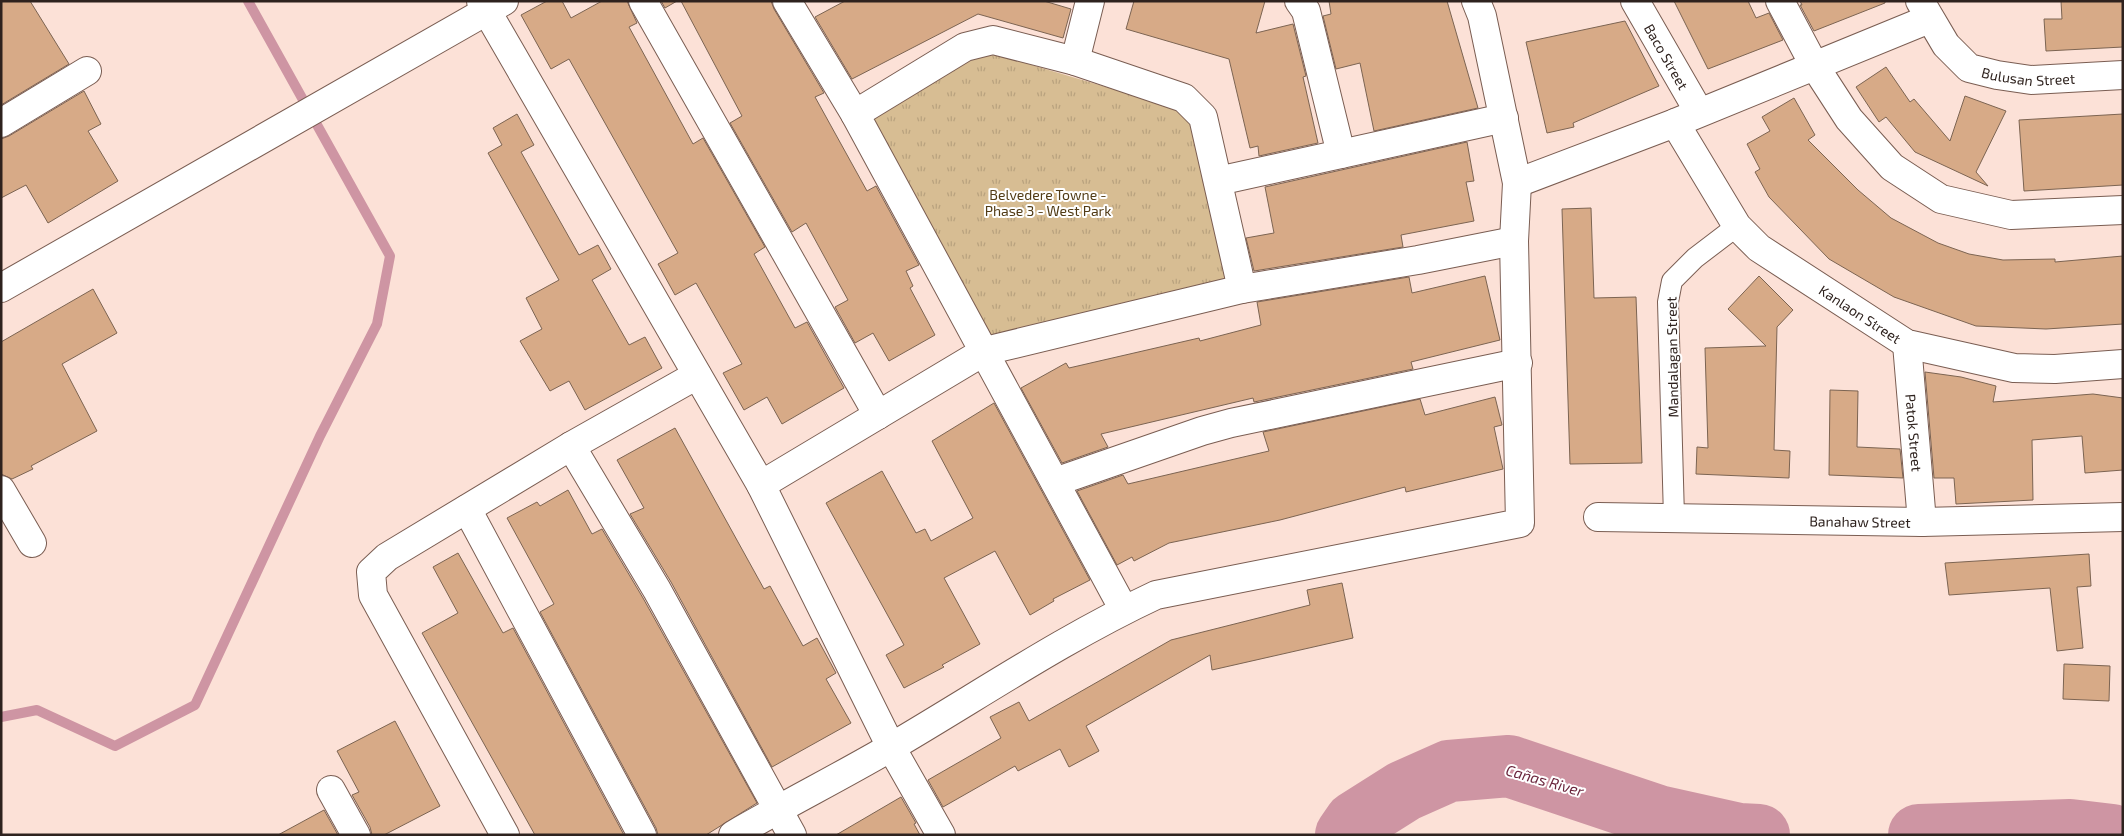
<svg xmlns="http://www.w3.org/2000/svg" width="2124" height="836" viewBox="0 0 2124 836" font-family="'Exo 2',sans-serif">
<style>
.park{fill:url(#park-tufts)}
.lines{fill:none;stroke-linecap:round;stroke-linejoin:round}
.stream{stroke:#ce95a3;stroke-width:10}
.river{stroke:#ce95a3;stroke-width:62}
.building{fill:#d7aa87;stroke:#7c6452}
.lane-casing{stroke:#7a5d52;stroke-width:22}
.street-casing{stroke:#7a5d52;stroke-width:30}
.lane{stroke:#fff;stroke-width:20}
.street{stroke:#fff;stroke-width:28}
.labels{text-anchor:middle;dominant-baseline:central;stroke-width:4;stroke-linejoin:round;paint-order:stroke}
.street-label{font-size:14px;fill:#2e221e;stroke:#fff}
.park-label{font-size:14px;fill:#513b15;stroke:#fff}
.water-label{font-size:15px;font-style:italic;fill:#6b263d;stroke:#fff}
</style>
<defs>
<pattern id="park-tufts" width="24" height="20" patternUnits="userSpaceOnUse" patternTransform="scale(1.25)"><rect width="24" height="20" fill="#d7bd93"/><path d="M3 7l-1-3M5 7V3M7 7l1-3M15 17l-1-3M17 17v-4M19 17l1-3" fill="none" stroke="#b9a27e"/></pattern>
</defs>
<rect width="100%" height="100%" fill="#fce1d7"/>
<path class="park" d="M 998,55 L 1173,107 L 1194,124 L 1231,282 L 985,351 L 861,125 L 973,56 Z"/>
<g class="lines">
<path class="stream" d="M 1,717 L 37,710 L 115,746 L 195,705 L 320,436 L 377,324 L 390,256 L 248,1"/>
<path class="river" d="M 1346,835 L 1355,822 L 1404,791 L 1449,771 L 1509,766 L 1658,816 L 1739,834 L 1759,835
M 1919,835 L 2070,830 L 2112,835"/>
</g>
<path class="building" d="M 1,1 L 30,1 L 69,64 L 1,105 Z
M 547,1 L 562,1 L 571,18 L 602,1 L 627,1 L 637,23 L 629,27 L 693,144 L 703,138 L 765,247 L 754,254 L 795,328 L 807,322 L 844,388 L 782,424 L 767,397 L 744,410 L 723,373 L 742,364 L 696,283 L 675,295 L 658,264 L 678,253 L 569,59 L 551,69 L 521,15 Z
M 661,1 L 677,1 L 665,8 Z
M 681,1 L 771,1 L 774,9 L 824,93 L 815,97 L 867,191 L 876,186 L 919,265 L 906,271 L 913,286 L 910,288 L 935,335 L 889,361 L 873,333 L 855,343 L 835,307 L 848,300 L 806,223 L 792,232 L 730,123 L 742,116 Z
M 845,1 L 1044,1 L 1071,9 L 1063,38 L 978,14 L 852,79 L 815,17 Z
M 1134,1 L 1265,1 L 1256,33 L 1293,24 L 1306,76 L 1303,77 L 1318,143 L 1259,156 L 1258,146 L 1250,148 L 1229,59 L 1126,29 Z
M 1329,1 L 1447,1 L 1478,108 L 1374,131 L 1360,63 L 1336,69 L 1323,16 L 1331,14 Z
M 1674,1 L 1748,1 L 1756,18 L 1769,13 L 1783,40 L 1708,69 Z
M 1800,1 L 1885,1 L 1885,3 L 1814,31 L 1800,5 L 1802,5 Z
M 2061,1 L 2123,1 L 2123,47 L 2046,51 L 2044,19 L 2062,19 Z
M 1625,21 L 1659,86 L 1573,123 L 1574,127 L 1547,133 L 1526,42 Z
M 1886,67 L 1910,102 L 1914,99 L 1950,141 L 1965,96 L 2006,111 L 1976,172 L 1988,186 L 1915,152 L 1886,117 L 1879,122 L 1856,87 Z
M 84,91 L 101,124 L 88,131 L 118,181 L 48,223 L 26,185 L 1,198 L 1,139 L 9,136 Z
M 1794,98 L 1815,135 L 1808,140 L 1858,190 L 1891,218 L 1938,243 L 1969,254 L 2003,260 L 2055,259 L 2055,262 L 2123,256 L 2123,324 L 2046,329 L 1976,326 L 1894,297 L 1829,259 L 1769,197 L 1755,172 L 1760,169 L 1747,144 L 1770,131 L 1762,117 Z
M 517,114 L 534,145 L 521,152 L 579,255 L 598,245 L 611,269 L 592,280 L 629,345 L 645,337 L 662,368 L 585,410 L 569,381 L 550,391 L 520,341 L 542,329 L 526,298 L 559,280 L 488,153 L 502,145 L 493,128 Z
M 2123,114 L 2123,185 L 2024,191 L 2019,120 Z
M 1467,142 L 1474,181 L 1466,182 L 1474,221 L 1401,235 L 1403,247 L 1254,271 L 1246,238 L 1274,233 L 1265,187 Z
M 1591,208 L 1594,298 L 1636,297 L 1642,463 L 1570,464 L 1562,209 Z
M 1485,276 L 1500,340 L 1411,362 L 1413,369 L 1254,402 L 1253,398 L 1101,434 L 1108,447 L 1062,463 L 1021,388 L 1066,363 L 1069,368 L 1199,338 L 1200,341 L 1261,325 L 1257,302 L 1409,277 L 1412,293 Z
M 1759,276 L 1793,310 L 1777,327 L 1774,450 L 1790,451 L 1789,478 L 1696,474 L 1697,447 L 1708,448 L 1705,348 L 1766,346 L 1728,309 Z
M 93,289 L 117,333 L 62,364 L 97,431 L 31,466 L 33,469 L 12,479 L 1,474 L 1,342 Z
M 1925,372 L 1961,377 L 1996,386 L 1993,402 L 2093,394 L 2123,398 L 2123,470 L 2085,473 L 2082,436 L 2032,440 L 2033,500 L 1956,504 L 1954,478 L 1934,478 Z
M 1830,390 L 1858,391 L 1857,447 L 1900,449 L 1903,478 L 1829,475 Z
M 1495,397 L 1502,425 L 1494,427 L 1503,469 L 1406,492 L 1405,487 L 1280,520 L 1169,543 L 1134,561 L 1132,557 L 1117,565 L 1077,491 L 1123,475 L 1128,484 L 1269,451 L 1263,432 L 1420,399 L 1425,415 Z
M 994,403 L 1090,580 L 1053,599 L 1054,601 L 1030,615 L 995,551 L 944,578 L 980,644 L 942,665 L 944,667 L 904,688 L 886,655 L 904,645 L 826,503 L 882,471 L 916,533 L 925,529 L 931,541 L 973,518 L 932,441 Z
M 675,428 L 764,589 L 770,586 L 803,646 L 817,638 L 836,673 L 826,679 L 851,723 L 772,767 L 671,582 L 630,514 L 644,508 L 617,460 Z
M 568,490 L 592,534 L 602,529 L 643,598 L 757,803 L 706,835 L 658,835 L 656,828 L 540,612 L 554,604 L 507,518 L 537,502 L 540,506 Z
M 458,553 L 503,633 L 513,628 L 624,835 L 535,835 L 422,633 L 458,613 L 433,567 Z
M 2089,554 L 2091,586 L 2077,587 L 2083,648 L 2057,651 L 2050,588 L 1949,595 L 1945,563 Z
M 1342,583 L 1353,638 L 1212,670 L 1210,655 L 1086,726 L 1099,751 L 1069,767 L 1060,749 L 1018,771 L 1015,766 L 943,807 L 928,780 L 1001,738 L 990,717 L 1019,702 L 1029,721 L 1171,640 L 1310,605 L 1307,590 Z
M 2064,664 L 2110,666 L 2109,701 L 2063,699 Z
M 395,721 L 440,806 L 384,835 L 372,835 L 370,827 L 352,795 L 359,792 L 337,751 Z
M 901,797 L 916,823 L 914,824 L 920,835 L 836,835 Z
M 324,810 L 338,835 L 278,835 Z"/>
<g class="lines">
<defs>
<path id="lane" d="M 1674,517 L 1668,302 L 1672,281 L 1695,258 L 1737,226"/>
<g id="street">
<path d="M 481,1 L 761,485 L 891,747 L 941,835"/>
<path d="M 643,1 L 878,415"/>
<path d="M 787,1 L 855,114"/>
<path d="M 1299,1 L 1306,11 L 1341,154"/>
<path id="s1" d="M 1635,1 L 1699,112"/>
<path d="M 1780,1 L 1814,65 L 1849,119 L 1892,167 L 1941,199 L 2011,215 L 2123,210"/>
<path id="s2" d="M 1920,1 L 1946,45 L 1969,68 L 1997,75 L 2031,80 L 2123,75"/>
<path d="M 1075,61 L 1090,1"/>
<path d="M 1,123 L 87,71"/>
<path id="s3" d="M 1675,123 L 1737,226 L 1759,248 L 1907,344 L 2014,368 L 2055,369 L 2123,364"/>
<path d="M 1218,181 L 1504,118"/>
<path d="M 1517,183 L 1675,123 L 1929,19"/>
<path d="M 1,288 L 504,1"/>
<path d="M 1242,289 L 1418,260 L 1514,241"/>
<path id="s4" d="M 1907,344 L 1922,522"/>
<path d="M 571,446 L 657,590 L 792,835"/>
<path d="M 1055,482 L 1202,431 L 1231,423 L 1518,363"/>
<path d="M 761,485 L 985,351 L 1242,289 L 1203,117 L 1184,98 L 1075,61 L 993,40 L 965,47 L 855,114 L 1124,610"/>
<path d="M 1,490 L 32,543"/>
<path d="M 467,509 L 642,835"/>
<path id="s5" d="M 1598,517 L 1922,522 L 2123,517"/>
<path d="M 331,790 L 356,835"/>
<path d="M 505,835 L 373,595 L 371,572 L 387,557 L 571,446 L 697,375"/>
<path d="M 733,835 C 786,804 840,777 893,746 C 980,695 1064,638 1156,595 L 1520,523 L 1514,241 L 1517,183 L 1482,16 L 1476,1"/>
</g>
</defs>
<use href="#lane" class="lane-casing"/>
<use href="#street" class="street-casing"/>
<use href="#lane" class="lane"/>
<use href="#street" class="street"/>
</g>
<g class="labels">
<g class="street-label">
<text stroke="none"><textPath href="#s1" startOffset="64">Baco Street</textPath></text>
<text stroke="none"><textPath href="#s2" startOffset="144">Bulusan Street</textPath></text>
<text stroke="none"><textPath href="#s3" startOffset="272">Kanlaon Street</textPath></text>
<text transform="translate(1672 357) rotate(-91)">Mandalagan Street</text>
<text stroke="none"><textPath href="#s4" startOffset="89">Patok Street</textPath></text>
<text stroke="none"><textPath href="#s5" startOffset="262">Banahaw Street</textPath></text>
</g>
<g class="park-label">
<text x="1048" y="194">Belvedere Towne -<tspan x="1048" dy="16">Phase 3 - West Park</tspan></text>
</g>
<g class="water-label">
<text transform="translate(1545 780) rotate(16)">Cañas River</text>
</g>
</g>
<rect width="2124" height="836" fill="none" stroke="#2e221e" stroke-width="5"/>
</svg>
